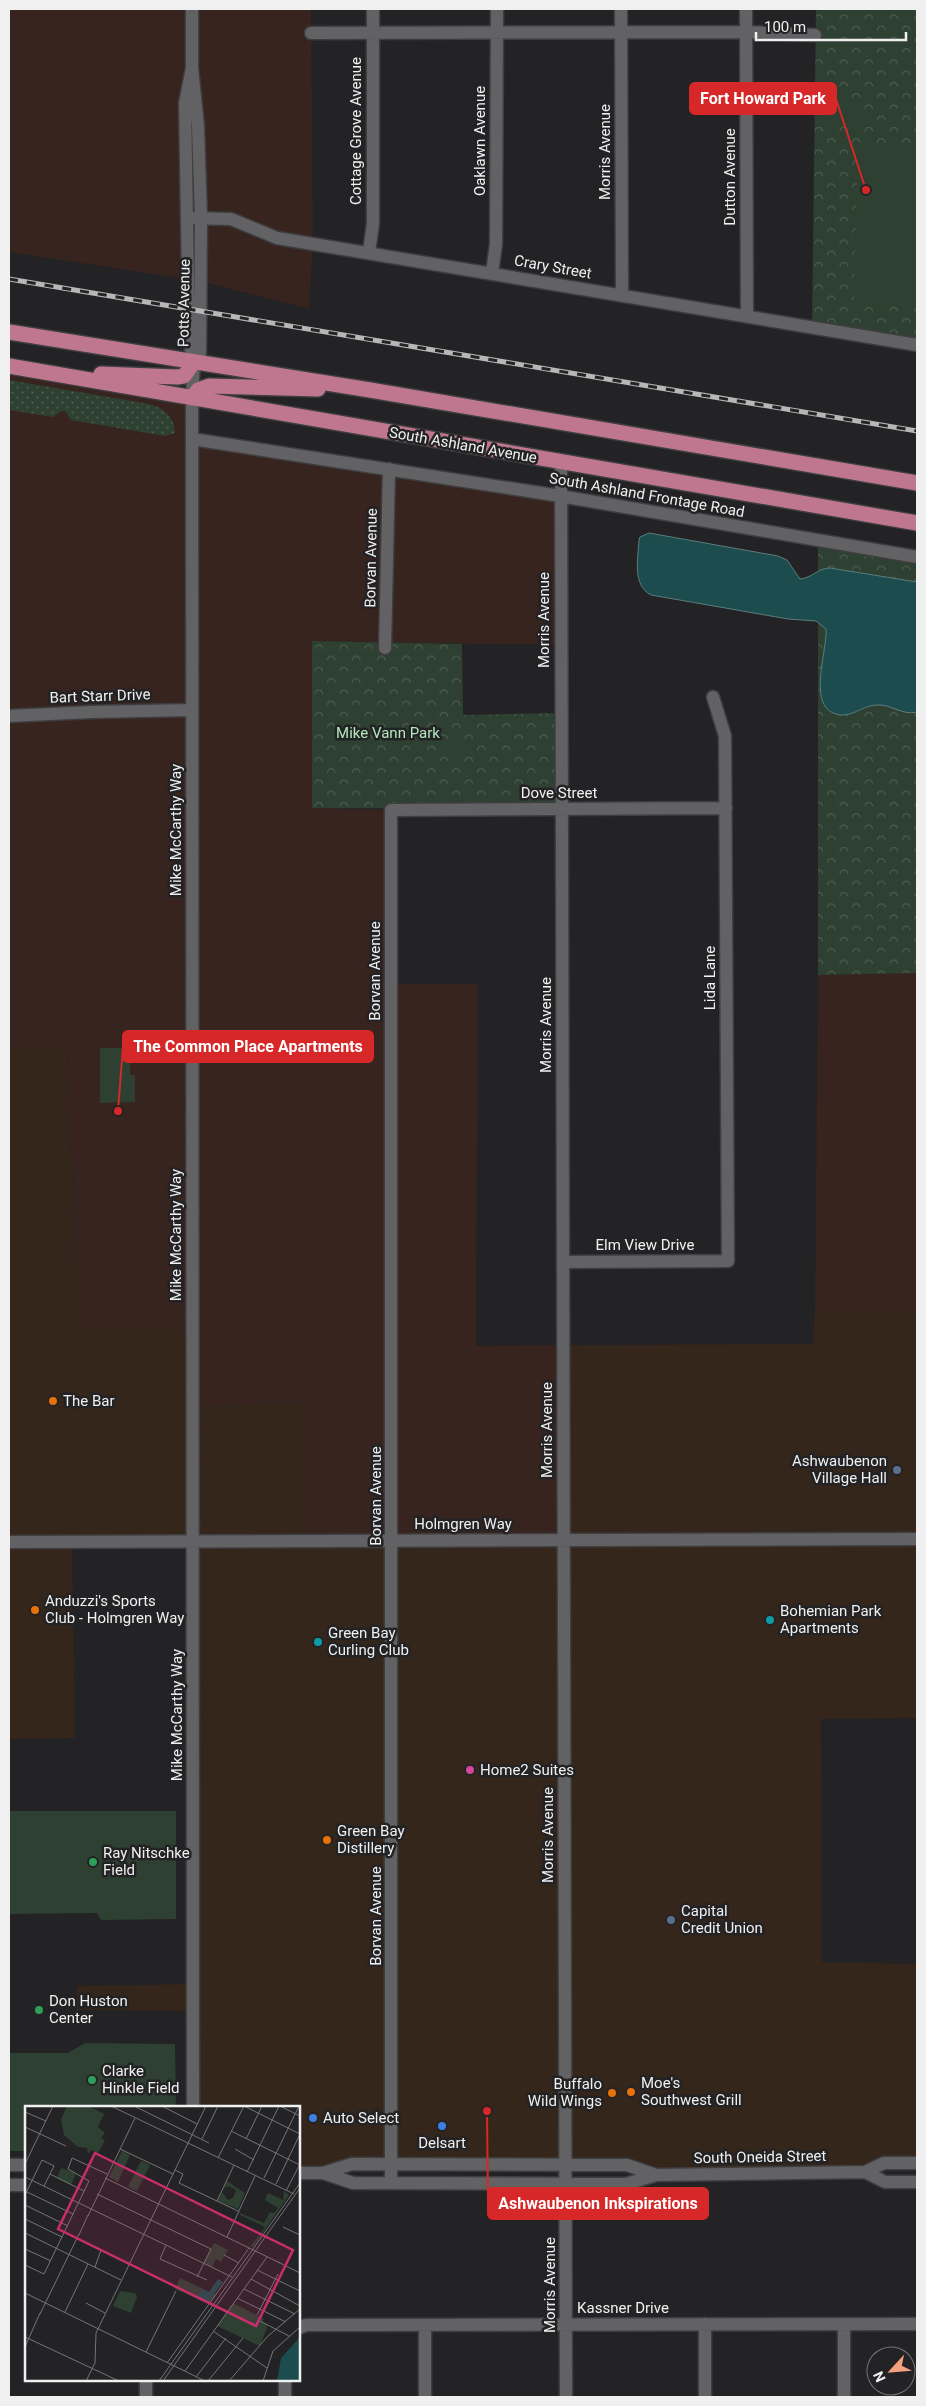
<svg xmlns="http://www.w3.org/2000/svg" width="926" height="2406" viewBox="0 0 926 2406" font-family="Roboto,sans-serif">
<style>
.commercial{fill:#35261b}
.industrial{fill:#37241f}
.grass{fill:url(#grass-dots)}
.park{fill:url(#park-crowns)}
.pitch{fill:#2e4031}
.water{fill:#1c4c4d;stroke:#5c7d7e}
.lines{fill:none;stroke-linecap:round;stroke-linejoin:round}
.minor-casing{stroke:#3e3d3f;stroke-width:15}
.major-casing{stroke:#3e3d3f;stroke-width:18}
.minor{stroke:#626163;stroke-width:12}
.major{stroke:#be778f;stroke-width:15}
.rail-casing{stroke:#b7b7b8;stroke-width:5}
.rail{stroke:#232224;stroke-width:3;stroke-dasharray:9;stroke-linecap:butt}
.food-dot{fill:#e8710a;stroke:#232224;stroke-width:2}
.service-dot{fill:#5c6f8a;stroke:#232224;stroke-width:2}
.culture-dot{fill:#0f9aa8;stroke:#232224;stroke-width:2}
.hotel-dot{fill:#d1479c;stroke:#232224;stroke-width:2}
.leisure-dot{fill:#2e9e5b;stroke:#232224;stroke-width:2}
.shop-dot{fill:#3f7fe0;stroke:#232224;stroke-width:2}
.labels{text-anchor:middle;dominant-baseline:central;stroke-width:5;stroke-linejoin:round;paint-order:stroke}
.street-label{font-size:15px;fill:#f0f0f1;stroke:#232224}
.park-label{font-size:15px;fill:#b3e8bb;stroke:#232224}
.poi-label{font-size:15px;fill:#f0f0f1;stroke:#232224;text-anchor:start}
.inset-road{fill:none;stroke:#757476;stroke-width:1}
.view{fill:#c72e6a;fill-opacity:0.15;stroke:#c72e6a;stroke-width:2.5}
.inset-edge{fill:none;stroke:#f0f0f1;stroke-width:2.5}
.leader{fill:none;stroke:#d62828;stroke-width:2}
.callout-dot{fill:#d62828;stroke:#232224;stroke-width:2}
.callout{fill:#d62828;stroke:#d62828;stroke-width:2}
.callout-label{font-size:16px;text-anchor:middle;font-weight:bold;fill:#fff}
</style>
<defs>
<pattern id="grass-dots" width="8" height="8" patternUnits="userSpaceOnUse" patternTransform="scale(1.25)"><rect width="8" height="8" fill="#2e4031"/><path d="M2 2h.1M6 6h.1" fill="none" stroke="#4d5c4f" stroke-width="1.8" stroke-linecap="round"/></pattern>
<pattern id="park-crowns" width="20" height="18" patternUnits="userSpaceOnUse" patternTransform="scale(1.25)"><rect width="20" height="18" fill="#2e4031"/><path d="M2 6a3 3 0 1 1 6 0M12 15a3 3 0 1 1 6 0" fill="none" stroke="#4d5c4f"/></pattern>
</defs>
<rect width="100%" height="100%" fill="#232224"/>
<path class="commercial" d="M 68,1046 L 78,1330 L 193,1330 L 193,1405 L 306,1403 L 306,1540 L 563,1345 L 813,1344 L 815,1311 L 917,1313 L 917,1718 L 821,1719 L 822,1962 L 917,1964 L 917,2163 L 865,2172 L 656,2175 L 627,2165 L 392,2163 L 299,2173 L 299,2107 L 193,2107 L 193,2011 L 77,2010 L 77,1986 L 193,1984 L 193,1541 L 72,1541 L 75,1738 L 9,1739 L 9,1047 Z"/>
<path class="industrial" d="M 9,9 L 311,9 L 313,244 L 309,309 L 200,281 L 9,252 Z
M 9,366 L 192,398 L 192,438 L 560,496 L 561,645 L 312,641 L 312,808 L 391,810 L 392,984 L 478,984 L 476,1346 L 563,1345 L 564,1540 L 306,1541 L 306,1403 L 193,1405 L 193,1330 L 78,1330 L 68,1046 L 9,1047 Z
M 917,973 L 917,1313 L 815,1311 L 818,975 Z"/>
<path class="grass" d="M 9,380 L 149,404 C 165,409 174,416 175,433 L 165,436 L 71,420 L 65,411 L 62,411 L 53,417 L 9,410 Z"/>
<path class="park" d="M 816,9 L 917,9 L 917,345 L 812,327 Z
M 818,540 L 917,557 L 917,973 L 818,975 Z
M 312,641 L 462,644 L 463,715 L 561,713 L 561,809 L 312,808 Z"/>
<path class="pitch" d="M 824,101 L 863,101 L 863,124 L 824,124 Z
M 858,145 L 917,147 L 917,307 L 854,305 Z
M 448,738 L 464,738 L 464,758 L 448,758 Z
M 100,1048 L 130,1048 L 130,1075 L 135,1075 L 135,1102 L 100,1103 Z
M 9,1811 L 176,1811 L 176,1919 L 101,1920 L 97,1913 L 9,1914 Z
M 85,2043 L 175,2044 L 176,2107 L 26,2107 L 26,2151 L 9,2151 L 9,2053 L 68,2053 Z"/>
<path class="water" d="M 649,533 L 778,556 L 787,560 L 800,579 C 812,578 818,568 830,568 L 917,582 L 917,712 C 903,716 891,704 877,705 C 865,705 856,714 844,715 C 803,715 828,651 826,629 L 816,621 L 788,619 L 651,595 C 632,585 638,559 639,540 L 640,537 Z"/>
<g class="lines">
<defs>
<path id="minor" d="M 192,9 L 192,68 L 198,126 L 201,218 L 200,353 L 194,362
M 621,9 L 622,295
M 746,9 L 747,316
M 311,33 L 746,32 L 815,35
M 192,68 L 185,103 L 189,340 L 194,362 L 192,398 L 193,2107
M 187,218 L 231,219 L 277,238 L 917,345
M 369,252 L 373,223 L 373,9
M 492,273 L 496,244 L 497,9
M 192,439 L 560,496 L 917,557
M 561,463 L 566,2397
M 385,648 L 389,469
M 9,716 L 91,712 L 192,710
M 563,1262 L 728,1261 L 725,736 L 713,697
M 9,1542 L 917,1539
M 9,2165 L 26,2165
M 865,2172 L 885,2182 L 917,2182
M 299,2173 L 323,2173 L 352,2164 L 627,2165 L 656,2175
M 323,2173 L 353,2183 L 626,2184 L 656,2175 L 865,2172 L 884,2163 L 917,2163
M 391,2183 L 391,810 L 726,808
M 9,2185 L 26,2185
M 705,2324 L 705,2397
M 844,2324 L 844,2397
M 425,2325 L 425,2397
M 299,2328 L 306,2325 L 917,2324
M 146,2380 L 146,2397
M 285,2397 L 285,2380"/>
<path id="major" d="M 9,332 L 370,390 L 917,483
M 9,366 L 917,523
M 101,374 L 177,377 L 184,376 L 194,362
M 192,398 L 198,390 L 209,386 L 318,389"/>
</defs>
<use href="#minor" class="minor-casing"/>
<use href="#major" class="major-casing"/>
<use href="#minor" class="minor"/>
<use href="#major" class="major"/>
<defs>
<path id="rail" d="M 9,279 L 917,431"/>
</defs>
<use href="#rail" class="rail-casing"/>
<use href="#rail" class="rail"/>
</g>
<g class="food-dot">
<circle cx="53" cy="1401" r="5"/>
<circle cx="35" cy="1610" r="5"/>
<circle cx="327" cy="1840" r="5"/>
<circle cx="631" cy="2092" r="5"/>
<circle cx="612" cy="2093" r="5"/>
</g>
<g class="service-dot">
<circle cx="897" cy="1470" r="5"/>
<circle cx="671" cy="1920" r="5"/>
</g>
<g class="culture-dot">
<circle cx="770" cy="1620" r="5"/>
<circle cx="318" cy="1642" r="5"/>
</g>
<circle class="hotel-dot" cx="470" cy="1770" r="5"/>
<g class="leisure-dot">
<circle cx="93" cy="1862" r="5"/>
<circle cx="39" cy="2010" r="5"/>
<circle cx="92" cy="2080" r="5"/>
</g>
<g class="shop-dot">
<circle cx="313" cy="2118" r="5"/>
<circle cx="442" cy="2126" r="5"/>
</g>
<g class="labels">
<g class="street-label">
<text transform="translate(356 131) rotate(-90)">Cottage Grove Avenue</text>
<text transform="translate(480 141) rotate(-90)">Oaklawn Avenue</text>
<text transform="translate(605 152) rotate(-90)">Morris Avenue</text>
<text transform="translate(730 177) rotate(-90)">Dutton Avenue</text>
<text transform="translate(553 267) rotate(10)">Crary Street</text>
<text transform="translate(184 303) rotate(-89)">Potts Avenue</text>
<text transform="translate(463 445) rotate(10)">South Ashland Avenue</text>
<text transform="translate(647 495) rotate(10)">South Ashland Frontage Road</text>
<text transform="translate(371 558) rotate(-89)">Borvan Avenue</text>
<text transform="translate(544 620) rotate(-90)">Morris Avenue</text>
<text transform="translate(100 696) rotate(-2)">Bart Starr Drive</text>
<text x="559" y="793">Dove Street</text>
<text transform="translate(176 830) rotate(-90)">Mike McCarthy Way</text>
<text transform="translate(375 971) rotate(-90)">Borvan Avenue</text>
<text transform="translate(710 978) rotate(-90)">Lida Lane</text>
<text transform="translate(546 1025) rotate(-90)">Morris Avenue</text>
<text transform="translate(176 1235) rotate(-90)">Mike McCarthy Way</text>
<text x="645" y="1245">Elm View Drive</text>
<text transform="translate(547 1430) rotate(-90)">Morris Avenue</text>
<text transform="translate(376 1496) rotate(-90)">Borvan Avenue</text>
<text x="463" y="1524">Holmgren Way</text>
<text transform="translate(177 1715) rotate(-90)">Mike McCarthy Way</text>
<text transform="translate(548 1835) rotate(-90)">Morris Avenue</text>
<text transform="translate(376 1916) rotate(-90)">Borvan Avenue</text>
<text transform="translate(760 2157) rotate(-1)">South Oneida Street</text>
<text transform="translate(550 2285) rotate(-90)">Morris Avenue</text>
<text x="623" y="2308">Kassner Drive</text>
</g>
<g class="park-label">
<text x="388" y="733">Mike Vann Park</text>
</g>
<g class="poi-label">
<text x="63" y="1401">The Bar</text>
<text x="887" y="1461" text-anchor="end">Ashwaubenon<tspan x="887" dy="17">Village Hall</tspan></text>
<text x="45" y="1601">Anduzzi's Sports<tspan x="45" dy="17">Club - Holmgren Way</tspan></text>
<text x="780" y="1611">Bohemian Park<tspan x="780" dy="17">Apartments</tspan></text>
<text x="328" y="1633">Green Bay<tspan x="328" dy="17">Curling Club</tspan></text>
<text x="480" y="1770">Home2 Suites</text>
<text x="337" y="1831">Green Bay<tspan x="337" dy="17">Distillery</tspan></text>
<text x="103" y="1853">Ray Nitschke<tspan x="103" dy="17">Field</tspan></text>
<text x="681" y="1911">Capital<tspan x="681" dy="17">Credit Union</tspan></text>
<text x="49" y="2001">Don Huston<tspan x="49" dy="17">Center</tspan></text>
<text x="102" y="2071">Clarke<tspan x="102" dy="17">Hinkle Field</tspan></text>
<text x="641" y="2083">Moe's<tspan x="641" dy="17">Southwest Grill</tspan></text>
<text x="602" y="2084" text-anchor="end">Buffalo<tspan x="602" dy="17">Wild Wings</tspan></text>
<text x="323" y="2118">Auto Select</text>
<text x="442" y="2143" text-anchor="middle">Delsart</text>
</g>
</g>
<g transform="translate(25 2106)">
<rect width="275" height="275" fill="#232224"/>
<path d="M 202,75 L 220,87 L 213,103 L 193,95 L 197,86 L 203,94 L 208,92 L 211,84 L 203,80 L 199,83 ZM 259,85 L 264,89 L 228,141 L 225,141 L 240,121 L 215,109 L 214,104 L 215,107 L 239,117 L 245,106 L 249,107 L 253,102 L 240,94 L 243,87 L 258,94 Z" fill="#2e4031"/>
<path d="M 36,62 L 51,67 L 46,79 L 32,72 ZM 189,137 L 203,144 L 196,156 L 191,153 L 187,161 L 179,157 ZM 155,172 L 191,189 L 184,198 L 150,183 ZM 208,197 L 239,213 L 237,216 L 243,219 L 235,240 L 192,220 Z" fill="#2e4031"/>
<path d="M 42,0 L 63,0 L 79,8 L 73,21 L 80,27 L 76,32 L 80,34 L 73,47 L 67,44 L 63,47 L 62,42 L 53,41 L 39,29 L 36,13 ZM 97,45 L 105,49 L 93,76 L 84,71 ZM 116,55 L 125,59 L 112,85 L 103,81 ZM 95,185 L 110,187 L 112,191 L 106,207 L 88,200 Z" fill="#2e4031"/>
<path d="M 193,173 L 198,176 L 183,196 L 173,192 L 176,184 L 184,186 ZM 275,231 L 275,275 L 252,275 L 256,252 Z" fill="#1c4c4d"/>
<path class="inset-road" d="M 86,0 L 269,88M 109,0 L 184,37M 137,0 L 172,18M 219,0 L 275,28M 255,0 L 275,10M 0,6 L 21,15M 0,21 L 41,40M 206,25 L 275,59M 177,33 L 193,0M 221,33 L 237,0M 95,43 L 148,68M 210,43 L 229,54M 193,52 L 219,0M 0,58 L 28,0M 150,64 L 158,68 L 154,77 L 213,105M 222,66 L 254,0M 25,68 L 59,85M 0,71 L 207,171M 80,72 L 255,157M 239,72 L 274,0M 251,78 L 275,28M 261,85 L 275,58M 2,86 L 48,108M 72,88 L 186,143 L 172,171M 0,89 L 17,54 L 29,60 L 19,80M 192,95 L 209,59M 0,99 L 43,120M 63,110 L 110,12M 0,113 L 37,131M 258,121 L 275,129M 0,127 L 96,174M 54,129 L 63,109M 202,131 L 230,70M 51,132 L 76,144 L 70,161M 141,139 L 135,153 L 182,174M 0,143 L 26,155M 199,149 L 214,157M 253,156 L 275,167M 0,159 L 19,168 L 64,75 L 43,63 L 47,52 L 82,68M 232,164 L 275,185M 226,173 L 275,200M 219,183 L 270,208M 0,187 L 180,275M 212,192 L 261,216M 61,197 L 80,207M 40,206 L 63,158M 15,208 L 54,128M 232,209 L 253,168M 235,215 L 264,230M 188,225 L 242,262M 0,231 L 94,275M 0,241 L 15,207M 121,246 L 151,185M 142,257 L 224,142M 160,265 L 242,151M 171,271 L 201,232M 61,275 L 70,257 L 71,227 L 181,0M 134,275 L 275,77M 138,275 L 275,82M 183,275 L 218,232M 204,275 L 243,230 L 275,203M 238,275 L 248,245 L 275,221"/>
<path class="view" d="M 70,47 L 268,144 L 231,220 L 33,123 Z"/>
<rect width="275" height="275" class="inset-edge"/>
</g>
<path class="leader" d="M866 190L836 99M118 1111L123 1046M487 2111L488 2204"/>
<g class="callout-dot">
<circle cx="866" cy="190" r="5"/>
<circle cx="118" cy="1111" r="5"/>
<circle cx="487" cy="2111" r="5"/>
</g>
<g class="callout">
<rect x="690" y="83" width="146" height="31" rx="5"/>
<rect x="123" y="1031" width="250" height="31" rx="5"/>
<rect x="488" y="2188" width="220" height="31" rx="5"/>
</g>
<g class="callout-label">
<text x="763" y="104">Fort Howard Park</text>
<text x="248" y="1052">The Common Place Apartments</text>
<text x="598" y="2209">Ashwaubenon Inkspirations</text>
</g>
<rect width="926" height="2406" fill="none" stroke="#f0f0f1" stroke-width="20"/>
<g transform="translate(891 2371) rotate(244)"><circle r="24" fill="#232224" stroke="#757476"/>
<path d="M0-4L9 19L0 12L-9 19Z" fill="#f2a07f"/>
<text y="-8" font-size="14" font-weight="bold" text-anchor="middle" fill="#f0f0f1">N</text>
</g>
<path d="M756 32v8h150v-8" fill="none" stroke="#f0f0f1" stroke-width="2.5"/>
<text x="764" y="32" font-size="15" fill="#f0f0f1" stroke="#232224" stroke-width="4" paint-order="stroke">100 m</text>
</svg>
